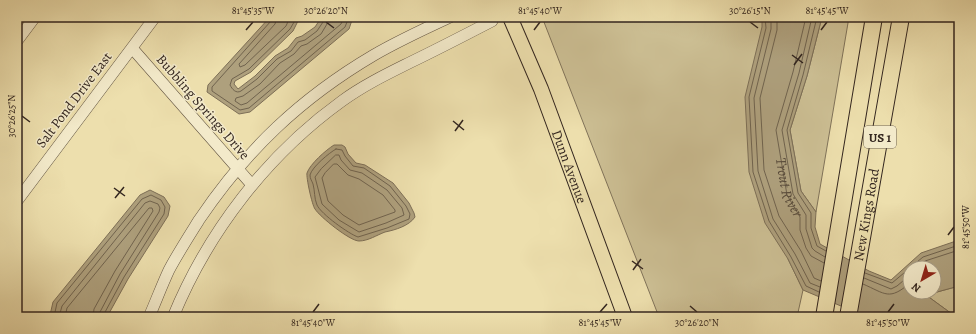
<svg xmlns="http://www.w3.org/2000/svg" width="976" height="334" viewBox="0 0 976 334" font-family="Alegreya,serif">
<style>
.green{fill:#cdc095;stroke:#80735a}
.water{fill:#aea07d;stroke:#7d6f57;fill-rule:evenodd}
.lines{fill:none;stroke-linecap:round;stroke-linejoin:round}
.shore{stroke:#70634e;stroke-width:1}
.minor-casing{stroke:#625442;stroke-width:12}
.major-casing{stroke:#33261f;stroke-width:16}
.highway-casing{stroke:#33261f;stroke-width:18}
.minor{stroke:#f3eaca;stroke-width:11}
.major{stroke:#eddfad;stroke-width:14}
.highway{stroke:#eddfad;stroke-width:16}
.ticks{fill:none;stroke:#33261f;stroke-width:1.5}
.labels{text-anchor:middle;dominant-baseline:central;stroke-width:3;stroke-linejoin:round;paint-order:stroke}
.shield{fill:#f3eaca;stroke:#6d6152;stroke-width:1}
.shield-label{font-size:13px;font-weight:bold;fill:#33261f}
.street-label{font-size:14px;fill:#33261f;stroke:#f3eaca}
.water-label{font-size:15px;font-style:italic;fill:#584b3b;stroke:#f3eaca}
.neatline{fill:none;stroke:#33261f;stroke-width:1.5}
.ticks-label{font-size:10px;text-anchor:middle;fill:#33261f}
</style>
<rect width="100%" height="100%" fill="#eddfad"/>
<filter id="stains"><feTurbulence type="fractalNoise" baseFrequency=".005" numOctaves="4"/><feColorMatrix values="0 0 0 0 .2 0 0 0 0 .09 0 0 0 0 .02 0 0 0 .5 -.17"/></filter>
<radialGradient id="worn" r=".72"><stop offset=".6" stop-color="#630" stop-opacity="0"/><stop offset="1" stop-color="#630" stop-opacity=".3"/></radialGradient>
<path class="green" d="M 542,17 L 762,17 L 788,259 L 803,290 L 797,317 L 659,317 Z
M 822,17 L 849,17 L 816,212 L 801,191 L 790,130 L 807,76 Z
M 959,286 L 959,317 L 952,317 L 952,314 L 926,295 Z"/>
<path class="water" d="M 270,17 L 304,17 L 298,21 L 293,31 L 251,72 L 235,81 L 234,84 L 238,89 L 255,76 L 275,56 L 288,48 L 296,38 L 302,36 L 315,27 L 319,21 L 317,17 L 353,17 L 349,29 L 250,112 L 239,114 L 207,92 L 208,85 Z
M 762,17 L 822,17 L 807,76 L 790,130 L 801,191 L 816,212 L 815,227 L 820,244 L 869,271 L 891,280 L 921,253 L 959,240 L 959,286 L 926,295 L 952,314 L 952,317 L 867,317 L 803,290 L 788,259 L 765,223 L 749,172 L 745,97 L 762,27 ZM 910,268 L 934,268 L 934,292 L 910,292 Z
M 334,145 L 342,145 L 345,147 L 348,154 L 356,163 L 365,165 L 393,183 L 409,203 L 414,213 L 415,217 C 409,226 395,230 385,232 C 377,235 368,241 359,241 C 350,241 320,217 315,209 C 312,205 306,177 307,173 C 310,164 326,150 334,145 Z
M 150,190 L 164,197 L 170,206 L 168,216 L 128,279 L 107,317 L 51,317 L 50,315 L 53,302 L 140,195 Z"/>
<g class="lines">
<g class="shore">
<path d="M 272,17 L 271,21 L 212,87 L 212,91 L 240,110 L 249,108 L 345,27 L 349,17"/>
<path d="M 277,17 L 275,24 L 239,64 L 240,67 L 245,65 L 286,26 L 290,17"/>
<path d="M 297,17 L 290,29 L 249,69 L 232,79 L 230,85 C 232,89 236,94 241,91 L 257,79 L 277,59 L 291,51 L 298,42 L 305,40 L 317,31 L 323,22 L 322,17"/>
<path d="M 327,17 L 327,24 L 321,34 L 307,44 L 301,46 L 294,54 L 280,63 L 260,84 L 243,96 L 236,98 L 235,101 L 241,105 L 247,103 L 341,24 L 344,17"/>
<path d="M 765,17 L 766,28 L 749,97 L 753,172 L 769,221 L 791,257 L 806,286 L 819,292"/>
<path d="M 771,17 L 771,29 L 754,98 L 758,171 L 773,219 L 795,254 L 810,283 L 820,287"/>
<path d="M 777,17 L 777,30 L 760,98 L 764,170 L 779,216 L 801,251 L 814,278 L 821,281"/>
<path id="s1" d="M 806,17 L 793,72 L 776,130 L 787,195 L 800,217 L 800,230 L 806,248 L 811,256 L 824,263"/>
<path d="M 812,17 L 799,73 L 782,130 L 793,194 L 806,215 L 806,229 L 812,248 L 815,251 L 825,257"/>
<path d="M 817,17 L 803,75 L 787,130 L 798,193 L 811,213 L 811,228 L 817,246 L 826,251"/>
<path d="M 336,149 L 342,150 L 345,156 L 353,166 L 364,168 L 390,186 L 406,206 L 410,214 L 409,219 L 387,228 L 358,237 C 349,234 321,214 317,205 C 314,198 315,191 313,184 C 312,181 310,179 310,175 C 312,167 329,153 336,149 Z"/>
<path d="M 336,155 L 339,155 L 341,160 L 350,170 L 362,173 L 387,190 L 402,208 L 404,215 L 386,223 L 359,232 L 339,220 L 322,204 L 315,177 L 321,169 Z"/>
<path d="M 334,164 L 337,164 L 348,175 L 359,179 L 383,195 L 395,210 L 395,212 L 359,225 L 343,215 L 328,201 L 322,178 L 325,173 Z"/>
<path d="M 917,268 L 925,261 L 959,250"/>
<path d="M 865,273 L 892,283 L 923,257 L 959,245"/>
<path d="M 864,278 L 891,289 L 897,286 L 910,275"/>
<path d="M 863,284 C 886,294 889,301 910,283"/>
<path d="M 54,317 L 57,303 L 142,199 L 151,195 L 161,200 L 165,207 L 164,214 L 124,277 L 104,314 L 104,317"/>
<path d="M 59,317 L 62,306 L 145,203 L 150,201 L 158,204 L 160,208 L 159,212 L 120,274 L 100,312 L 99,317"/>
<path d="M 65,317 L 67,308 L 149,208 L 152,208 L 153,211 L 115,271 L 94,309 L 93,317"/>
</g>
<defs>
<path id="minor" d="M 17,41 L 35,17
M 132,48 L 252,185
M 17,201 L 155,17
M 149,317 C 156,301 162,285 169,270 C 178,253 189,236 199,220 C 246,150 301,98 374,55 C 398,41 424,29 450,17
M 173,317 C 208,232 267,155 342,101 C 364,85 387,74 411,62 C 438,49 465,35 492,21 L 494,17"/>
<g id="major">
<path id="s2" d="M 510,17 L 541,89 L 625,317"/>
</g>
<g id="highway">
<path d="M 824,317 L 874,17"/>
<path id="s3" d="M 848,317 L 901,17"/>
</g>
</defs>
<use href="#minor" class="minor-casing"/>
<use href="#major" class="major-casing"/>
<use href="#highway" class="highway-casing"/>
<use href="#minor" class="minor"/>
<use href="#major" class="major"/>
<use href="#highway" class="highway"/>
</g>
<path class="ticks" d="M 326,22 L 334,28M 750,22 L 758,28M 246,30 L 253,22M 534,30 L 540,22M 821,30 L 827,22M 792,55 L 803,63M 794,65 L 802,54M 22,116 L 30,122M 453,121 L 464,130M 455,131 L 463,120M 114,188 L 125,196M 115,198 L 124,187M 948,235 L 954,227M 632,261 L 643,269M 633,270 L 641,259M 690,306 L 697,312M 313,312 L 319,304M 600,312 L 607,304M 888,312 L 894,304"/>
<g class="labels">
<rect class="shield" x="864" y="126" width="32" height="22" rx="3"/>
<g class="shield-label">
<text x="880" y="137">US 1</text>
</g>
<g class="street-label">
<text transform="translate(74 100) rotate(-53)">Salt Pond Drive East</text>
<text transform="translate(203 107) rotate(49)">Bubbling Springs Drive</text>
<text stroke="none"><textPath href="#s2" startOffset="161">Dunn Avenue</textPath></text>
<text stroke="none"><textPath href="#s3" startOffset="104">New Kings Road</textPath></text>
</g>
<g class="water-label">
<text stroke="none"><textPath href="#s1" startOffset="176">Trout River</textPath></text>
</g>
</g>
<rect width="976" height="334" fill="none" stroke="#eddfad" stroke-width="44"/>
<g transform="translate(922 280) rotate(218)"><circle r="19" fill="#f3eaca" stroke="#a69c86"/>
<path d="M0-3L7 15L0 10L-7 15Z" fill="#8f2418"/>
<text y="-6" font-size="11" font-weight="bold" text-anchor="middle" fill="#33261f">N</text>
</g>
<rect x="22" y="22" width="932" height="290" class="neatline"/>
<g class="ticks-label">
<text x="253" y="14">81°45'35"W</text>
<text x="326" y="14">30°26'20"N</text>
<text x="540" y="14">81°45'40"W</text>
<text x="750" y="14">30°26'15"N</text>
<text x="827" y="14">81°45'45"W</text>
<text transform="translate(11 116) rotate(-90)" y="4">30°26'25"N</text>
<text transform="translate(965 227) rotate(-90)" y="4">81°45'50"W</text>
<text x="313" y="326">81°45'40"W</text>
<text x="600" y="326">81°45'45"W</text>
<text x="697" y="326">30°26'20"N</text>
<text x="888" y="326">81°45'50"W</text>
</g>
<rect width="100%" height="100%" filter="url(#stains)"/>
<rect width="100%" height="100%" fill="url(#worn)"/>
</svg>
